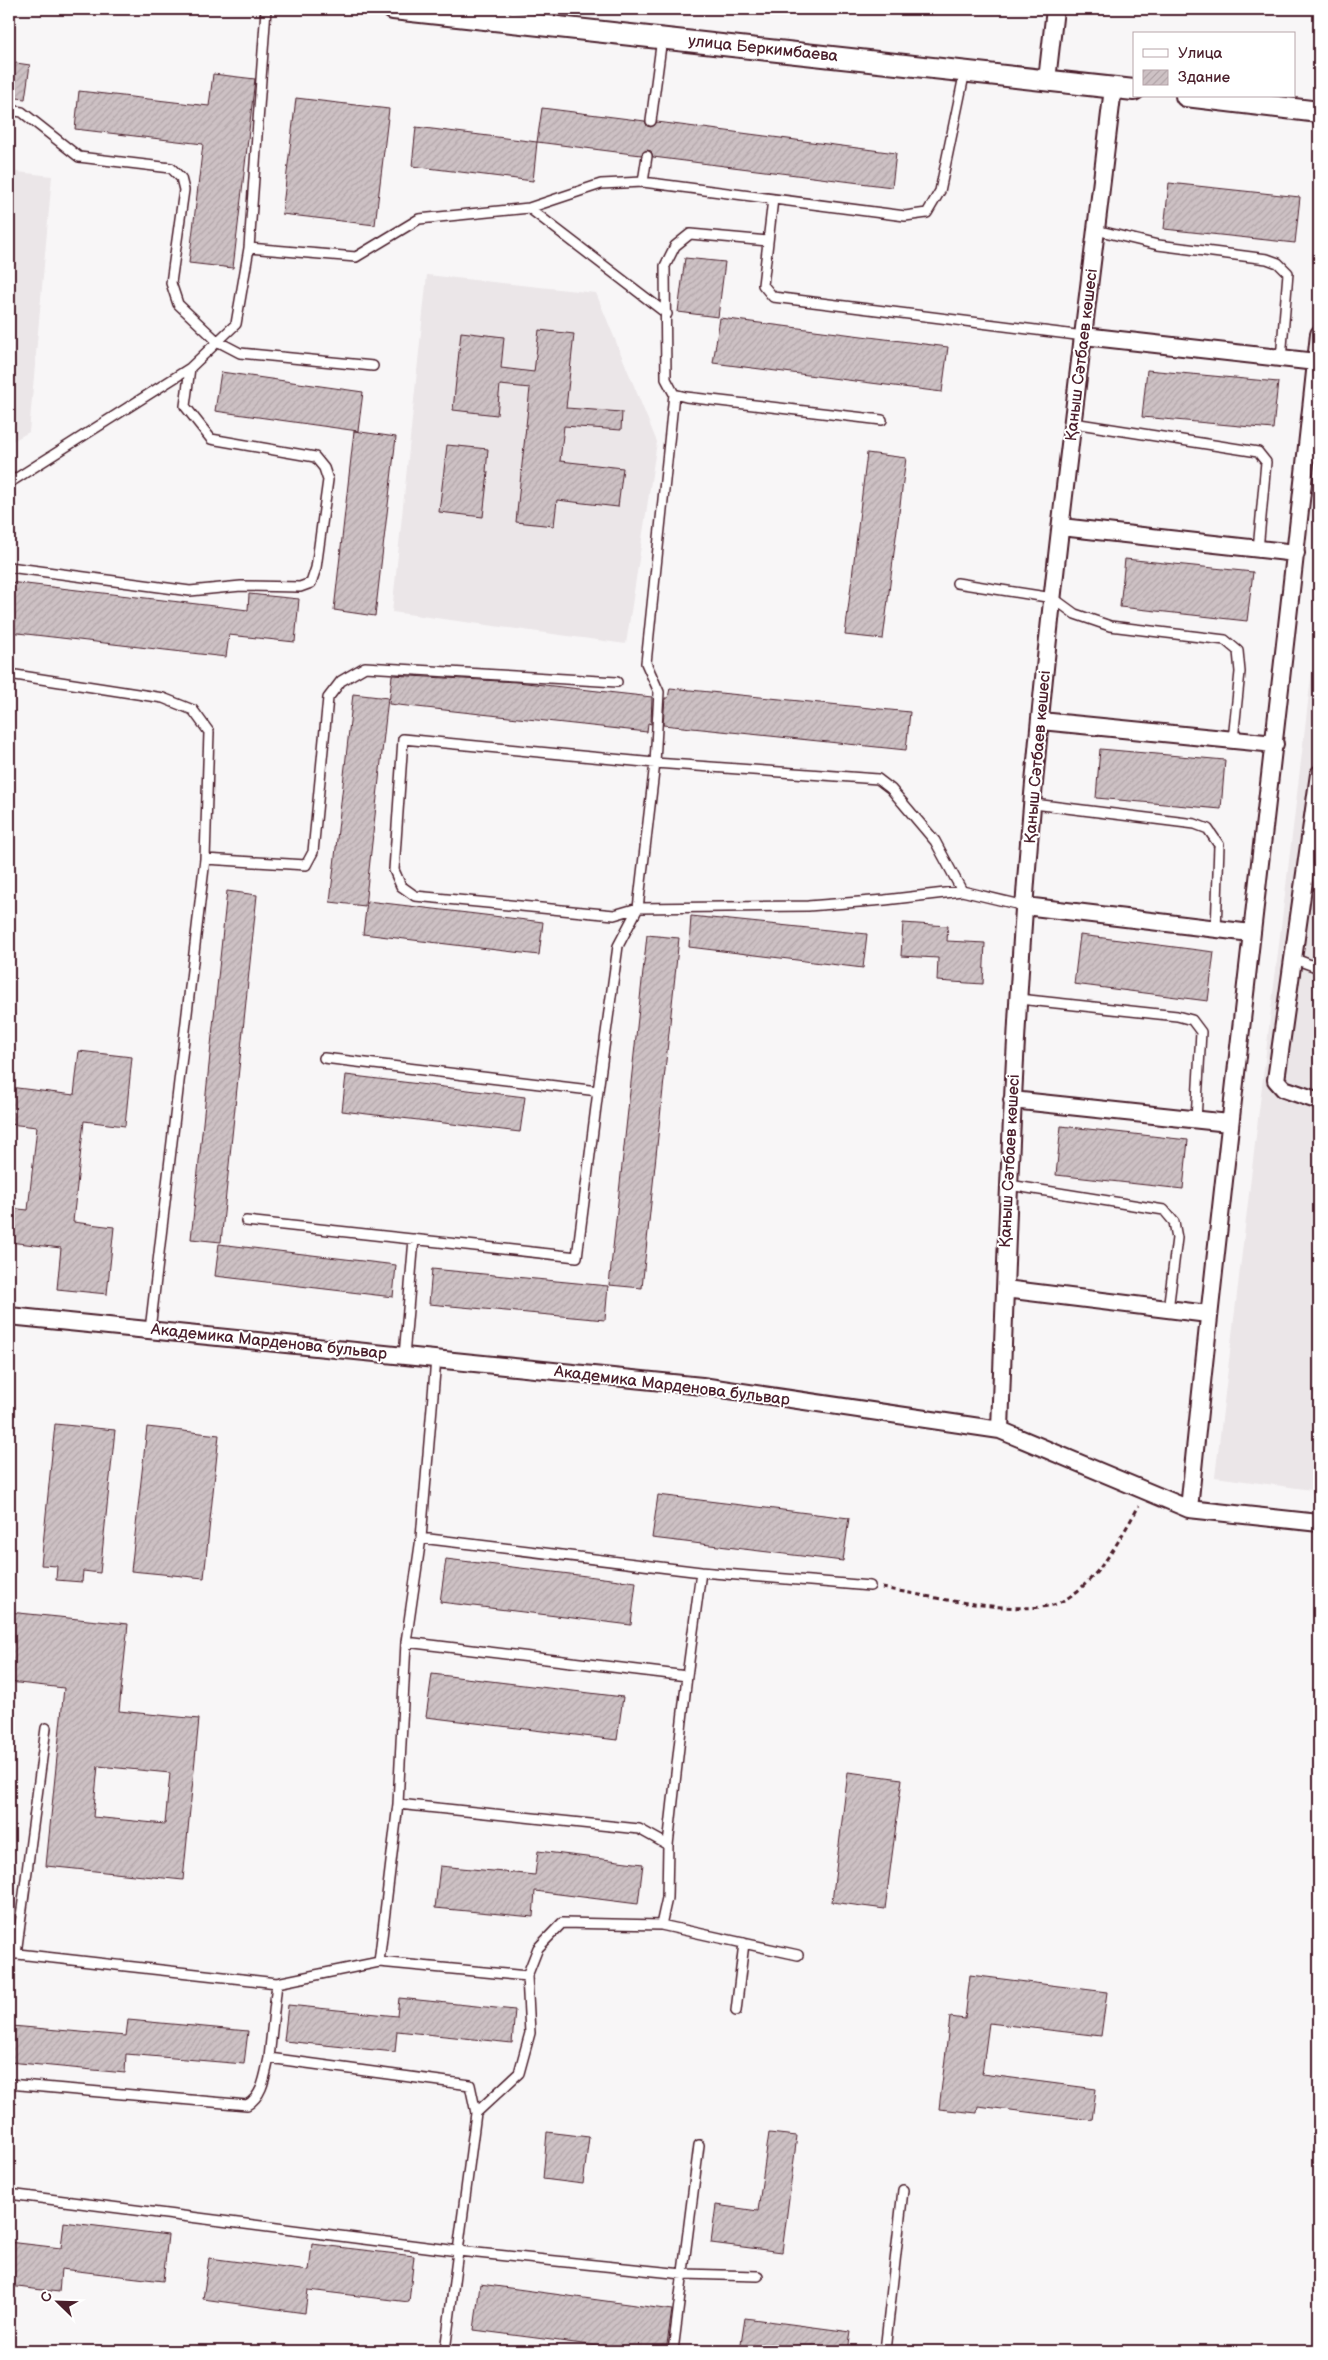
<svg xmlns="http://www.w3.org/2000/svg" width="1328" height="2360" viewBox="0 0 1328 2360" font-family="'Balsamiq Sans',sans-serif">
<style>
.built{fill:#ebe6e8}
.building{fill:url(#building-hatch);stroke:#4a1f2b;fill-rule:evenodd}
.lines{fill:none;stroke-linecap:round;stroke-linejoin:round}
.service-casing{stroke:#4a1f2b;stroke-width:12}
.minor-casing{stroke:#4a1f2b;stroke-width:20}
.tertiary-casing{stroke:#4a1f2b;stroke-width:24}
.path{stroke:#4a1f2b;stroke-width:3;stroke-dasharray:5 4;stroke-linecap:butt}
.service{stroke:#fff;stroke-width:9}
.minor{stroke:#fff;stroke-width:16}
.tertiary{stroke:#fff;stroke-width:20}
.labels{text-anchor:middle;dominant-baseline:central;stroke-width:4;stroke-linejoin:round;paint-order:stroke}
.street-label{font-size:16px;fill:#4a1f2b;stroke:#fff}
</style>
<defs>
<pattern id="building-hatch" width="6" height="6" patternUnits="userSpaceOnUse" patternTransform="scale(1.25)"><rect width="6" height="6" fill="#cdc1c4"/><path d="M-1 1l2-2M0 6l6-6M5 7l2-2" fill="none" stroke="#b2a5a9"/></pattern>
</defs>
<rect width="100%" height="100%" fill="#f8f6f7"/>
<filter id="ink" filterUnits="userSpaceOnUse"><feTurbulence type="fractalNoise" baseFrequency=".02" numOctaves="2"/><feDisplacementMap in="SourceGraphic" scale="10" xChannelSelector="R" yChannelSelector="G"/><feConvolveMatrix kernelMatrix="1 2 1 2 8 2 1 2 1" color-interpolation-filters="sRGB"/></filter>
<g filter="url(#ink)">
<path class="built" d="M 9,171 L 52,176 L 29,432 L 9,443 Z
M 427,275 L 596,293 L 657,442 L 626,644 L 392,612 Z
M 1319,611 L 1319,1491 L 1215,1477 Z"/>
<path class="building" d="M 9,62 L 30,65 L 25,99 L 9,97 Z
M 213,74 L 255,79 L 233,268 L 189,263 L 203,144 L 75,129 L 79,91 L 209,106 Z
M 296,98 L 389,109 L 375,225 L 282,214 Z
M 542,108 L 645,121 L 647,126 L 651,127 L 657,122 L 896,153 L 892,187 L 653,157 L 651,151 L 647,150 L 641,155 L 537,142 Z
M 416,127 L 537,142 L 533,181 L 412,166 Z
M 1169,183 L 1300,197 L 1295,243 L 1164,229 Z
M 685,258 L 725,262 L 718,317 L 678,312 Z
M 720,318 L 948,347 L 942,392 L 713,363 Z
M 539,330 L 574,334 L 566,408 L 622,412 L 621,430 L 564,426 L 560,461 L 623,468 L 618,507 L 557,500 L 554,526 L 516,522 L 530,388 L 500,385 L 497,415 L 453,410 L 461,332 L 504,337 L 501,368 L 534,372 Z
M 1147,370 L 1278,382 L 1273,429 L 1142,417 Z
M 221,372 L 363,392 L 358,431 L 215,411 Z
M 354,431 L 396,437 L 375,616 L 334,610 Z
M 447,445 L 488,449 L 486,472 L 488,472 L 483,517 L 439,512 Z
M 867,453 L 906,458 L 883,639 L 845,635 Z
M 1125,559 L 1253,572 L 1247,621 L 1120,607 Z
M 9,582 L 248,610 L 249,594 L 299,599 L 295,642 L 229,635 L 226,657 L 9,632 Z
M 392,675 L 517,682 L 652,697 L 651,724 L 648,723 L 647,732 L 389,704 Z
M 670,688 L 910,712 L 906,750 L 663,725 L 665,698 L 668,698 Z
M 353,694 L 388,698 L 365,906 L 330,902 Z
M 1100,749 L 1225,760 L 1221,809 L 1096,798 Z
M 227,891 L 257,895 L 221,1242 L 191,1239 Z
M 367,901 L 543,922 L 539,955 L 363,934 Z
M 691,916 L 867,934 L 863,968 L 689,947 Z
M 903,923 L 948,926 L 947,941 L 985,943 L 983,984 L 937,981 L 938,958 L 901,956 Z
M 647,935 L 679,938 L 642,1288 L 609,1285 Z
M 1080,935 L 1214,952 L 1208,1001 L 1074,984 Z
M 79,1051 L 132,1057 L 125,1126 L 84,1121 L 73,1222 L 114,1227 L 107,1294 L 57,1289 L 61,1248 L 9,1242 L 9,1208 L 28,1210 L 37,1127 L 9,1124 L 9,1087 L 74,1095 Z
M 346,1075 L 525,1097 L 520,1132 L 342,1111 Z
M 1061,1126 L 1188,1140 L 1183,1189 L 1056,1175 Z
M 219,1244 L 396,1265 L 393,1297 L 215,1276 Z
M 432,1269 L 608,1286 L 605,1320 L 429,1304 Z
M 55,1424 L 115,1430 L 100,1573 L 83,1571 L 82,1582 L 56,1580 L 57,1566 L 41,1565 Z
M 147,1427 L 219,1435 L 204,1578 L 131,1571 Z
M 658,1495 L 849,1518 L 843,1561 L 652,1538 Z
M 446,1559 L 636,1582 L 631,1625 L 440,1602 Z
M 9,1612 L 128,1624 L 119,1711 L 199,1719 L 183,1880 L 46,1866 L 64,1688 L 9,1682 ZM 98,1766 L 170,1773 L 165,1824 L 93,1817 Z
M 432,1674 L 623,1697 L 617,1740 L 426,1717 Z
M 848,1772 L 902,1779 L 885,1909 L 832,1902 Z
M 538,1851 L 643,1864 L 638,1904 L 535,1891 L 533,1917 L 435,1908 L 440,1866 L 535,1875 Z
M 970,1975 L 1107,1992 L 1101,2036 L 989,2023 L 982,2074 L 1096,2089 L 1092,2120 L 978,2106 L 977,2113 L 939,2109 L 950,2017 L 965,2019 Z
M 399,1998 L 515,2010 L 512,2043 L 397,2031 L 395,2052 L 284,2041 L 288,2005 L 397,2016 Z
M 128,2020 L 248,2031 L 244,2064 L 126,2054 L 125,2073 L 9,2062 L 12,2026 L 126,2036 Z
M 547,2132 L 589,2137 L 583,2184 L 543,2179 Z
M 769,2133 L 797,2136 L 782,2252 L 711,2243 L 716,2205 L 758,2211 Z
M 64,2222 L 168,2235 L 163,2281 L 61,2269 L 59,2292 L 9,2286 L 9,2242 L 61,2248 Z
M 312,2244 L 414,2256 L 409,2302 L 308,2290 L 305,2313 L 203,2299 L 209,2258 L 309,2271 Z
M 480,2284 L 672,2310 L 666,2351 L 637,2351 L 474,2330 Z
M 745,2318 L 851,2332 L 848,2351 L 740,2351 Z"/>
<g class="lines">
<defs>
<path id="service" d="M 266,9 L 249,248 L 356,257 L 419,219 L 529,208 L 601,184 L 643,182 L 647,156
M 9,110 L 22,112 L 79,157 L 171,168 L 181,178 L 184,190 L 171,283 L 178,304 L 217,341 L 240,353 L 373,366
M 651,121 L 662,38
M 643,182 L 905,216 L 927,213 L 940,191 L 965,71
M 773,199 L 763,285 L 773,297 L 1084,336
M 529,208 L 667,314
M 1096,230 L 1158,245 L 1267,259 L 1278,263 L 1288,273 L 1281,359
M 768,241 L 690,234 L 675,246 L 665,266 L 666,379 L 674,394 L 686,397 L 882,420
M 674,394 L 646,663 L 659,692 L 655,763 L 638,908 L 614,915 L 415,896 L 401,886 L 394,870 L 403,739 L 655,763 L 878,779 L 891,789 L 935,841 L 962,891
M 1073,423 L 1258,452 L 1266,462 L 1258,550
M 9,483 L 190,368 L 236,324 L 249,248
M 9,567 L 190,591 L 241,586 L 300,587 L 311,583 L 316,568 L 328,480 L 324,468 L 315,457 L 211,439 L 185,406 L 190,368
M 957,583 L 1053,598 L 1075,614 L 1110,626 L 1225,640 L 1238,651 L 1240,672 L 1233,740
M 9,674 L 163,698 L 193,710 L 209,732 L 205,859
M 1034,804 L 1195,824 L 1208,829 L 1219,845 L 1216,931
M 1307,856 L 1319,860
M 1292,958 L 1319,968
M 1019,999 L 1177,1016 L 1192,1020 L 1201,1032 L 1196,1120
M 324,1058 L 598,1091
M 1009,1185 L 1164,1210 L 1174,1222 L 1177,1238 L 1168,1310
M 246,1221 L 577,1257 L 598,1091 L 618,946 L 638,908 L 808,906 L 885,900 L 962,891 L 1025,906
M 150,1330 L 205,859 L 306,865 L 313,852 L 328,698 L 341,681 L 365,667 L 617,682
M 404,1356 L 414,1239
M 421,1538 L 701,1572 L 687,1676 L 668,1845
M 701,1572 L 870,1586
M 406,1642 L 687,1676
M 398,1804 L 406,1642 L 421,1538 L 436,1359
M 661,1925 L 798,1955
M 9,1953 L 277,1983
M 16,1954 L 46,1728
M 379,1962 L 277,1983 L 269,2058 L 470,2085 L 476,2113
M 736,2011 L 744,1943
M 9,2084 L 247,2105 C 263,2096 265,2075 269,2058
M 9,2194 L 458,2251 L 683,2274 L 758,2276
M 445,2351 L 476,2113 L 519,2073 L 530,2033 L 527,1976 L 538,1948 L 562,1923 L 661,1925 L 667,1898 L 668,1845 L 639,1829 L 398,1804 L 379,1962 L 527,1976
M 673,2351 L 699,2145
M 885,2351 L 903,2190"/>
<path id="minor" d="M 1047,80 L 1055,9
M 1084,336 L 1316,362
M 1061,527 L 1296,553
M 1041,721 L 1275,744
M 1319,774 L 1276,1080 L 1284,1089 L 1319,1101
M 1025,906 L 1251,933
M 1012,1100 L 1229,1123
M 1005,1289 L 1208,1314
M 9,1316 L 702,1386 L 1000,1430 L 1189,1509 L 1319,1523
M 1000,1430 C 1006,1256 1012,1083 1024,909 C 1043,635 1081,361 1113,88
M 1189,1509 C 1228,1117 1278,726 1319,334"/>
<path id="tertiary" d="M 393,9 L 1134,90
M 1186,96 L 1319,112"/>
</defs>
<use href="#service" class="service-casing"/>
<use href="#minor" class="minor-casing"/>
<use href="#tertiary" class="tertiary-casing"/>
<path class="path" d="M 882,1588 C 929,1596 1008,1615 1053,1605 C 1061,1603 1076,1593 1082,1587 C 1107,1565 1123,1533 1139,1506"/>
<use href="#service" class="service"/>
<use href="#minor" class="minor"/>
<use href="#tertiary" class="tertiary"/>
</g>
</g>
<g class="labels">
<g class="street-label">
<text transform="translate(763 49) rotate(6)">улица Беркимбаева</text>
<text transform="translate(1082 355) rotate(-83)">Қаныш Сәтбаев көшесі</text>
<text transform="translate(1038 757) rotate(-85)">Қаныш Сәтбаев көшесі</text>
<text transform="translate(1010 1161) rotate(-87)">Қаныш Сәтбаев көшесі</text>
<text transform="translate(269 1342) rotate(6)">Академика Марденова бульвар</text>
<text transform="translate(672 1386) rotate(7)">Академика Марденова бульвар</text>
</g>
</g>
<rect width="1328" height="2360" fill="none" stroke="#fff" stroke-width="30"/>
<rect x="15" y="15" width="1298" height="2330" fill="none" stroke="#4a1f2b" stroke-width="2" filter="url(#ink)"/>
<rect x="1133" y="32" width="162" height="65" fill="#ffffff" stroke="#b7a5aa"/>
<rect x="1143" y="49" width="25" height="8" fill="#ffffff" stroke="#b7a5aa"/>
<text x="1178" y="58" font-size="15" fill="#4a1f2b">Улица</text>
<rect x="1143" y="70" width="25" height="15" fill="url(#building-hatch)" stroke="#b7a5aa"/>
<text x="1178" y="82" font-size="15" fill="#4a1f2b">Здание</text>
<g transform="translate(58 2302) rotate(293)" stroke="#ffffff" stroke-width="4" paint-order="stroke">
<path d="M0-4L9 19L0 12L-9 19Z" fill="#4a1f2b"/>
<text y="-8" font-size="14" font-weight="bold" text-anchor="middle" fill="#4a1f2b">С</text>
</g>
</svg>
